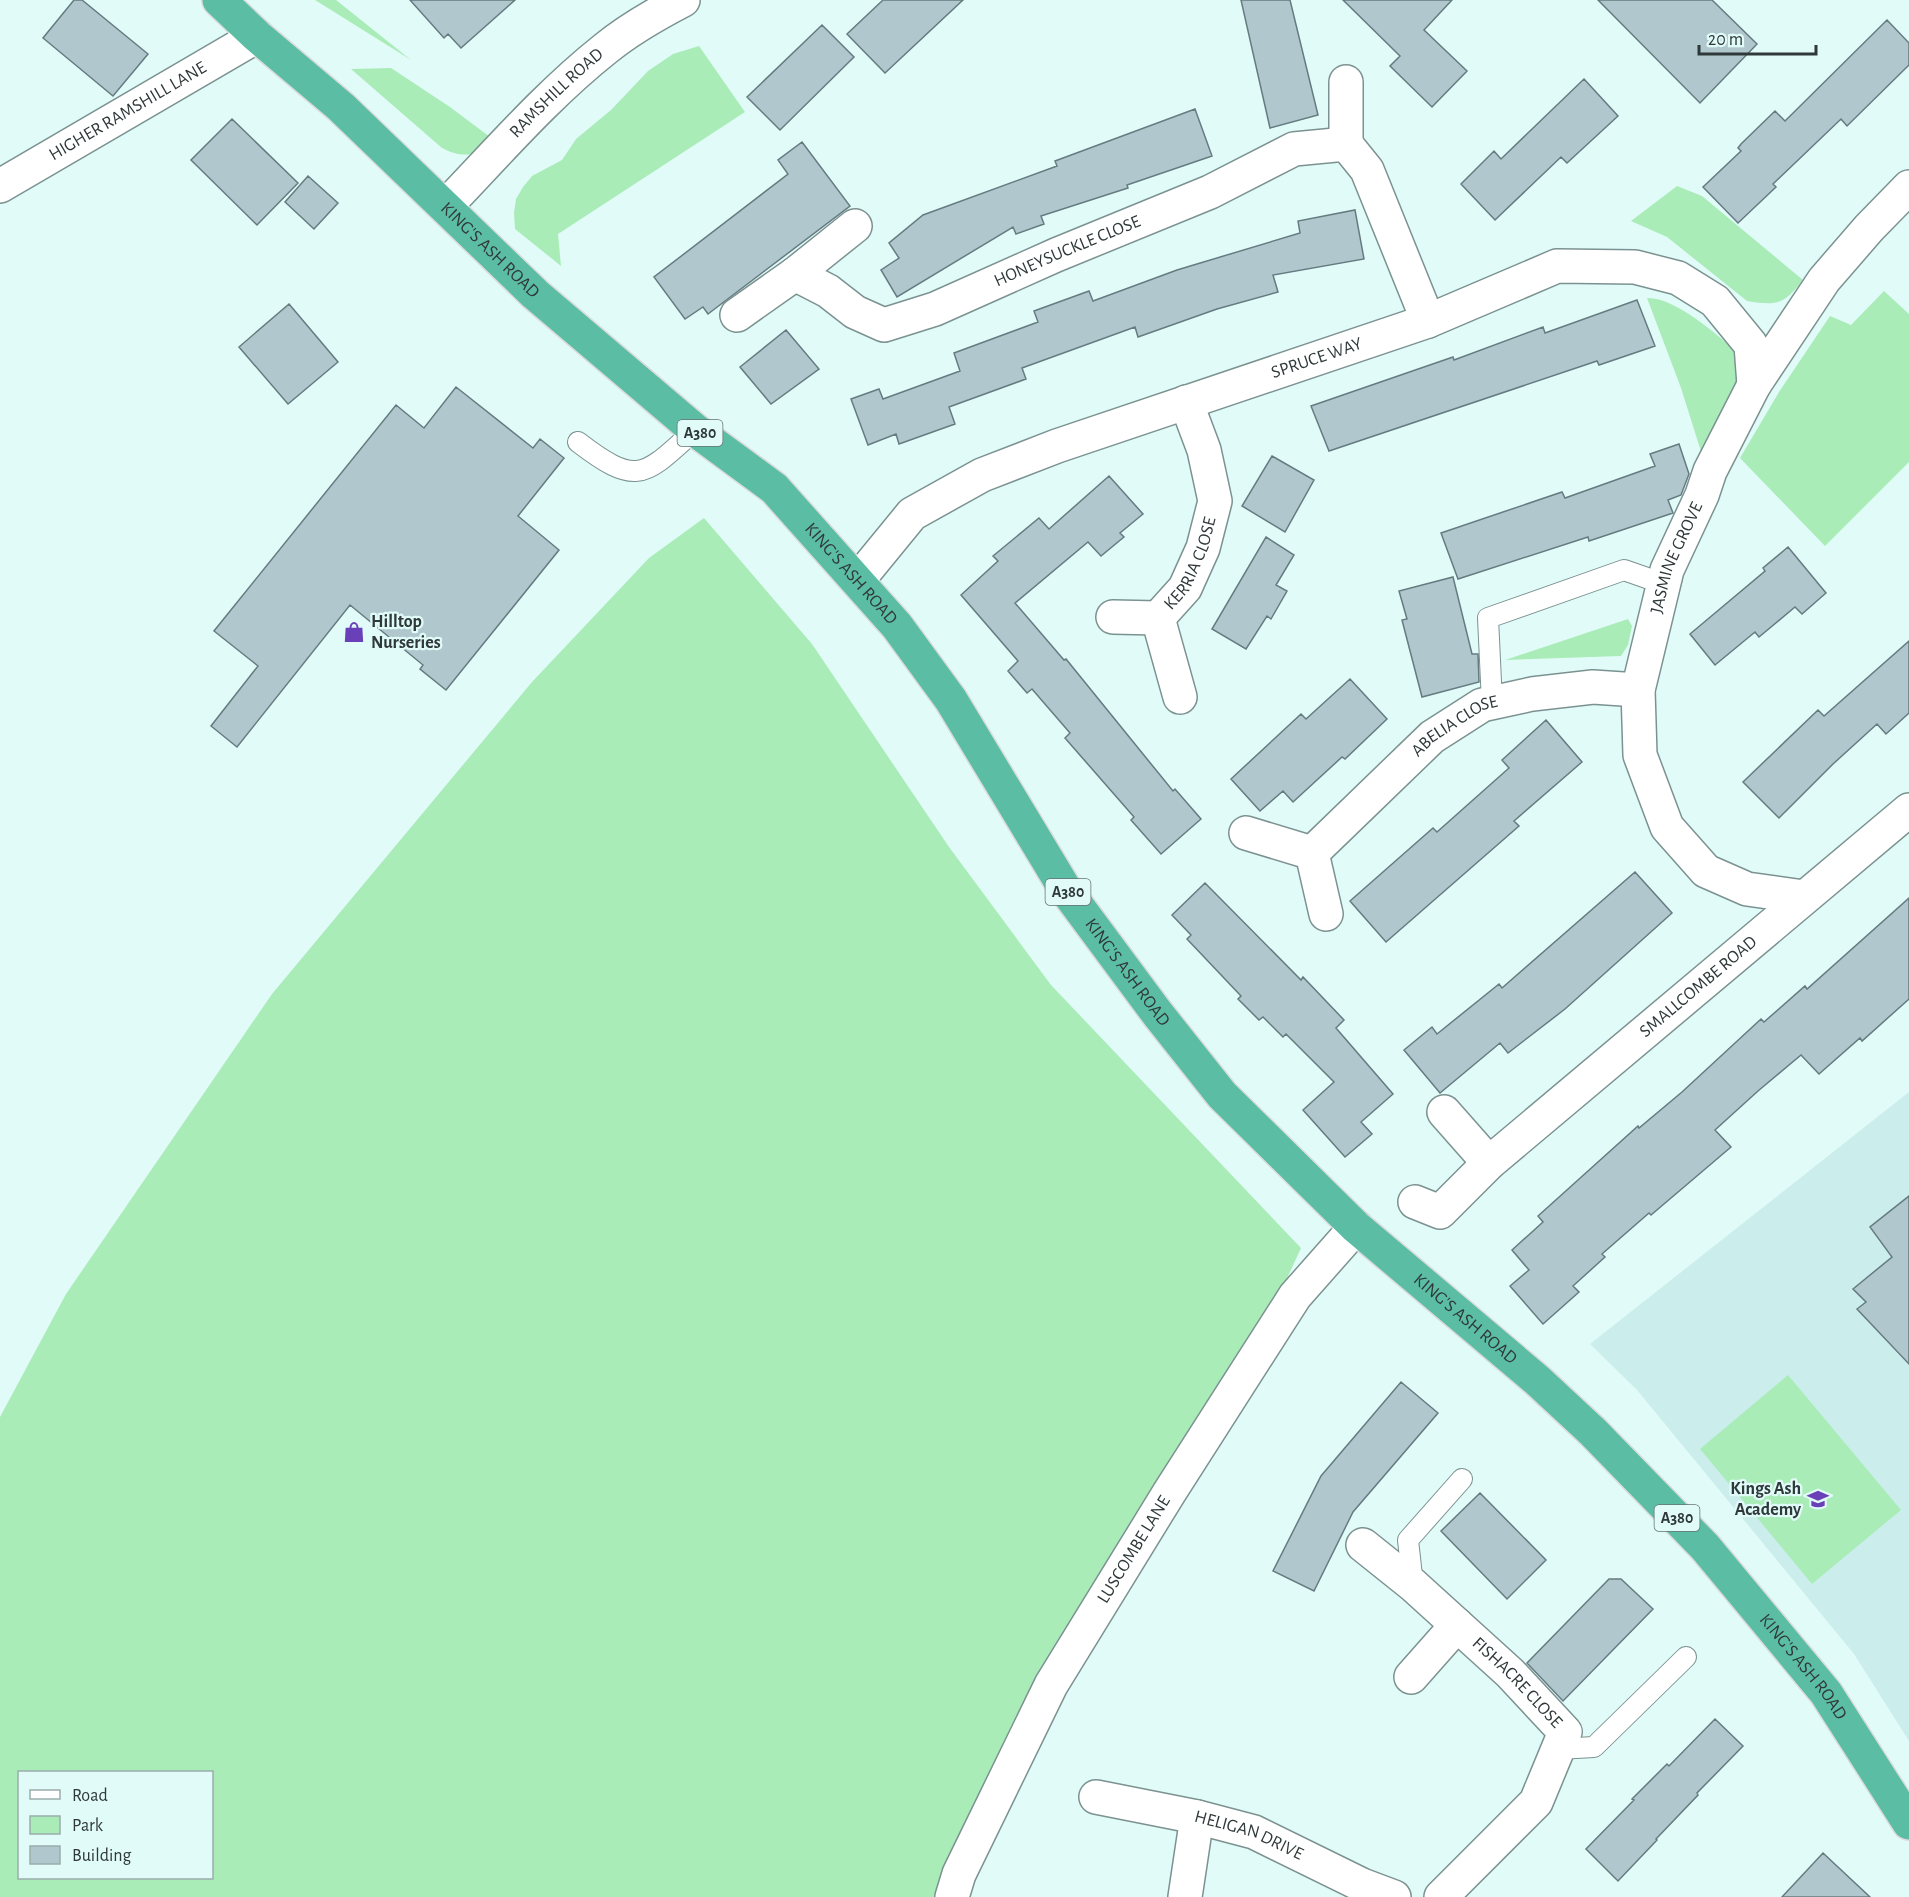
<svg xmlns="http://www.w3.org/2000/svg" width="1909" height="1897" viewBox="0 0 1909 1897" font-family="'Alegreya Sans',sans-serif">
<style>
.built{fill:#cbeeec}
.green{fill:#aaecb8;fill-rule:evenodd}
.building{fill:#b0c8cd;stroke:#657b80;stroke-width:1.5}
.lines{fill:none;stroke-linecap:round;stroke-linejoin:round}
.service-casing{stroke:#7b9291;stroke-width:22}
.minor-casing{stroke:#7b9291;stroke-width:36}
.trunk-casing{stroke:#dadbdb;stroke-width:36}
.service{stroke:#fff;stroke-width:20}
.minor{stroke:#fff;stroke-width:33}
.trunk{stroke:#5bbea4;stroke-width:33}
.labels{text-anchor:middle;dominant-baseline:central;stroke-width:4.5;stroke-linejoin:round;paint-order:stroke}
.shield{fill:#e1fbf9;stroke:#647373;stroke-width:1.5}
.shield-label{font-size:16px;font-weight:bold;fill:#2f3939}
.street-label{font-size:18px;fill:#2f3939;stroke:#e1fbf9}
.poi-label{font-size:18px;font-weight:bold;fill:#2f3939;stroke:#e1fbf9;text-anchor:start}
</style>
<rect width="100%" height="100%" fill="#e1fbf9"/>
<path class="built" d="M 1909,1092 L 1909,1741 L 1854,1654 L 1637,1390 L 1590,1344 Z"/>
<path class="green" d="M 315,0 L 336,0 L 411,60 Z
M 699,46 L 745,112 L 558,234 L 561,266 L 515,229 L 514,213 L 516,199 L 523,187 L 532,176 L 562,160 L 576,139 L 611,110 L 648,71 L 673,54 Z
M 391,68 L 450,107 L 498,143 C 476,154 465,160 442,148 L 351,69 Z
M 1677,186 L 1702,196 L 1803,280 C 1784,304 1778,306 1747,301 L 1667,237 L 1631,221 Z
M 1884,291 L 1909,314 L 1909,462 L 1825,546 L 1740,458 L 1779,392 L 1830,316 L 1851,325 Z
M 1647,298 C 1674,297 1715,333 1736,351 L 1742,387 L 1704,461 L 1681,388 Z
M 704,518 L 812,644 L 949,847 L 1051,985 L 1301,1248 L 1283,1287 L 1036,1677 L 946,1868 L 936,1897 L 0,1897 L 0,1417 L 66,1294 L 272,994 L 532,682 L 649,558 ZM 20,1772 L 212,1772 L 212,1878 L 20,1878 Z
M 1628,619 L 1632,626 L 1628,645 L 1621,656 L 1505,660 Z
M 1788,1375 L 1901,1510 L 1812,1584 L 1700,1449 Z"/>
<path class="building" d="M 74,0 L 82,0 L 148,54 L 113,96 L 43,38 Z
M 410,0 L 515,0 L 461,48 L 448,34 L 444,38 Z
M 883,0 L 963,0 L 885,73 L 847,34 Z
M 1241,0 L 1290,0 L 1318,115 L 1270,128 Z
M 1343,0 L 1452,0 L 1424,30 L 1467,71 L 1432,107 L 1390,66 L 1400,56 Z
M 1598,0 L 1712,0 L 1757,44 L 1700,103 Z
M 1887,20 L 1909,43 L 1909,65 L 1847,126 L 1841,119 L 1773,184 L 1776,187 L 1738,223 L 1703,187 L 1741,151 L 1738,148 L 1741,144 L 1775,111 L 1785,121 Z
M 822,25 L 854,57 L 780,130 L 747,97 Z
M 1584,79 L 1618,116 L 1567,163 L 1561,157 L 1495,220 L 1461,184 L 1494,151 L 1501,159 Z
M 1195,109 L 1212,156 L 1127,185 L 1128,188 L 1041,216 L 1044,224 L 1016,234 L 1013,227 L 897,297 L 881,270 L 899,258 L 889,243 L 923,215 L 1057,166 L 1055,161 Z
M 232,119 L 298,183 L 257,225 L 191,160 Z
M 802,142 L 850,206 L 708,314 L 703,307 L 685,319 L 654,277 L 788,174 L 778,160 Z
M 308,176 L 338,203 L 314,229 L 285,202 Z
M 1355,210 L 1364,259 L 1273,275 L 1278,292 L 1217,309 L 1138,337 L 1135,327 L 1022,368 L 1026,379 L 949,407 L 955,424 L 899,444 L 896,434 L 868,445 L 851,399 L 879,389 L 883,399 L 960,371 L 954,353 L 1038,322 L 1034,311 L 1089,291 L 1093,301 L 1177,270 L 1300,233 L 1298,221 Z
M 1637,300 L 1655,346 L 1599,365 L 1597,361 L 1329,451 L 1311,406 L 1453,357 L 1454,360 L 1543,327 L 1545,333 Z
M 289,304 L 338,362 L 288,404 L 239,347 Z
M 786,330 L 819,369 L 771,404 L 740,367 Z
M 456,387 L 533,448 L 540,439 L 564,458 L 518,516 L 559,550 L 446,690 L 420,669 L 423,665 L 350,605 L 237,747 L 211,726 L 258,666 L 214,631 L 396,405 L 424,428 Z
M 1679,444 L 1689,474 L 1681,495 L 1668,500 L 1673,513 L 1589,541 L 1588,537 L 1458,579 L 1441,533 L 1562,492 L 1565,498 L 1655,466 L 1650,454 Z
M 1272,456 L 1314,480 L 1285,532 L 1242,506 Z
M 1109,476 L 1143,514 L 1120,533 L 1124,537 L 1101,556 L 1088,542 L 1015,603 L 1064,660 L 1066,659 L 1173,791 L 1175,789 L 1201,819 L 1161,854 L 1131,820 L 1134,817 L 1065,738 L 1070,733 L 1032,689 L 1027,693 L 1008,671 L 1018,661 L 961,595 L 998,561 L 993,556 L 1039,518 L 1049,529 Z
M 1266,537 L 1294,555 L 1276,585 L 1287,591 L 1271,619 L 1267,616 L 1246,649 L 1212,629 Z
M 1788,547 L 1826,593 L 1802,614 L 1795,607 L 1759,637 L 1755,632 L 1715,665 L 1690,634 L 1765,571 L 1763,568 Z
M 1453,577 L 1472,654 L 1478,654 L 1479,682 L 1422,697 L 1402,620 L 1407,619 L 1399,591 Z
M 1909,641 L 1909,713 L 1886,734 L 1877,724 L 1833,764 L 1779,818 L 1743,782 L 1818,710 L 1824,716 Z
M 1350,679 L 1387,719 L 1345,759 L 1342,757 L 1293,802 L 1283,791 L 1260,811 L 1231,779 L 1301,714 L 1306,719 Z
M 1546,720 L 1582,762 L 1514,821 L 1519,826 L 1386,942 L 1350,901 L 1433,828 L 1437,832 L 1509,768 L 1502,760 Z
M 1635,872 L 1672,913 L 1565,1009 L 1508,1053 L 1500,1043 L 1440,1093 L 1404,1050 L 1432,1027 L 1437,1034 L 1499,984 L 1502,988 Z
M 1205,883 L 1301,980 L 1303,977 L 1344,1020 L 1336,1028 L 1393,1094 L 1361,1122 L 1372,1134 L 1345,1157 L 1303,1110 L 1334,1082 L 1286,1034 L 1283,1037 L 1263,1017 L 1259,1020 L 1238,999 L 1241,996 L 1187,939 L 1191,935 L 1172,915 Z
M 1909,898 L 1909,999 L 1862,1041 L 1860,1038 L 1819,1074 L 1801,1055 L 1758,1091 L 1715,1130 L 1731,1147 L 1651,1215 L 1649,1213 L 1602,1254 L 1605,1257 L 1573,1286 L 1579,1292 L 1543,1324 L 1510,1286 L 1529,1270 L 1512,1250 L 1543,1222 L 1538,1216 L 1638,1126 L 1639,1128 L 1682,1092 L 1761,1019 L 1764,1022 L 1805,986 L 1807,989 Z
M 1909,1196 L 1909,1364 L 1857,1309 L 1866,1302 L 1853,1289 L 1892,1257 L 1870,1227 Z
M 1401,1382 L 1438,1413 L 1353,1512 L 1314,1591 L 1273,1571 L 1321,1476 Z
M 1480,1493 L 1546,1560 L 1507,1599 L 1441,1531 Z
M 1609,1579 L 1621,1579 L 1653,1609 L 1563,1701 L 1527,1663 Z
M 1715,1719 L 1743,1746 L 1697,1793 L 1698,1795 L 1656,1839 L 1657,1840 L 1618,1881 L 1586,1849 L 1634,1800 L 1632,1799 L 1667,1764 L 1669,1766 Z
M 1823,1853 L 1870,1897 L 1782,1897 Z"/>
<g class="lines">
<defs>
<path id="service" d="M 578,442 C 638,488 644,476 695,430
M 1492,703 L 1488,618 L 1624,570 L 1664,584
M 1413,1585 L 1408,1540 L 1462,1479
M 1558,1749 L 1594,1747 L 1686,1657"/>
<g id="minor">
<path d="M 1346,144 L 1346,82"/>
<path id="s1" d="M 0,186 L 257,36"/>
<path id="s2" d="M 446,206 C 497,153 547,95 605,49 C 628,30 656,14 683,0"/>
<path d="M 795,274 L 855,226"/>
<path id="s3" d="M 737,315 L 795,274 L 828,291 L 855,312 L 884,325 L 935,309 L 1056,255 L 1210,192 L 1294,149 L 1346,144 L 1367,170 L 1428,321"/>
<path id="s4" d="M 858,580 L 912,514 L 982,475 L 1057,446 L 1428,321 L 1557,266 L 1635,267 L 1678,278 L 1715,301 L 1751,345 L 1754,385"/>
<path id="s5" d="M 1113,617 L 1158,618 L 1185,588 L 1203,548 L 1215,501 L 1204,450 L 1186,402"/>
<path d="M 1158,618 L 1180,697"/>
<path d="M 1246,833 L 1312,853"/>
<path id="s6" d="M 1804,897 L 1747,889 L 1706,871 L 1667,827 L 1640,755 L 1638,690 L 1667,570 L 1702,495 L 1710,471 L 1754,385 L 1824,280 L 1869,228 L 1909,187"/>
<path id="s7" d="M 1326,914 L 1312,853 L 1432,737 L 1482,705 L 1532,694 L 1593,687 L 1638,690"/>
<path d="M 1444,1112 L 1489,1163"/>
<path id="s8" d="M 1415,1202 L 1440,1212 L 1489,1163 L 1909,810"/>
<path id="s9" d="M 1363,1545 L 1413,1585 L 1510,1673 L 1565,1732 L 1536,1802 L 1441,1897"/>
<path d="M 1411,1677 L 1457,1625"/>
<path id="s10" d="M 1096,1797 L 1197,1817 L 1254,1832 L 1362,1885 L 1394,1897"/>
<path id="s11" d="M 952,1897 L 959,1874 L 1051,1685 L 1169,1493 L 1295,1296 L 1356,1227"/>
<path d="M 1185,1897 L 1197,1817"/>
</g>
<g id="trunk">
<path id="s12" d="M 219,0 L 257,36 L 341,107 L 535,294 L 695,430 L 774,488 L 897,626 L 951,700 L 1065,889 L 1157,1013 L 1222,1095 L 1356,1227 L 1537,1380 L 1593,1432 L 1705,1547 L 1826,1693 L 1909,1823"/>
</g>
</defs>
<use href="#service" class="service-casing"/>
<use href="#minor" class="minor-casing"/>
<use href="#trunk" class="trunk-casing"/>
<use href="#service" class="service"/>
<use href="#minor" class="minor"/>
<use href="#trunk" class="trunk"/>
</g>
<defs>
<symbol id="shop-bare" viewBox="-9 -9 18 18"><path d="M-5-2.5h2.3a2.7 3.5 0 0 1 5.4 0H5L5.5 6h-11ZM-1.5-2.5h3a1.5 2.3 0 0 0-3 0Z" fill="#6940b8" stroke="#e1fbf9" stroke-width="2.5" paint-order="stroke"/></symbol>
<symbol id="school-bare" viewBox="-9 -9 18 18"><path d="M0-5L7-2L0 1L-7-2ZM-4 1L0 2.5L4 1V4Q0 6-4 4Z" fill="#6940b8" stroke="#e1fbf9" stroke-width="2.5" paint-order="stroke"/></symbol>
</defs>
<g fill-rule="evenodd">
<use href="#shop-bare" x="339" y="617" width="30" height="30"/>
<use href="#school-bare" x="1803" y="1484" width="30" height="30"/>
</g>
<g class="labels">
<g class="shield">
<rect x="677.5" y="420" width="45" height="26" rx="4.5"/>
<rect x="1045.5" y="879" width="45" height="26" rx="4.5"/>
<rect x="1654.5" y="1505" width="45" height="26" rx="4.5"/>
</g>
<g class="shield-label">
<text x="700" y="433">A380</text>
<text x="1068" y="892">A380</text>
<text x="1677" y="1518">A380</text>
</g>
<g class="street-label">
<text stroke="none"><textPath href="#s2" startOffset="158">RAMSHILL ROAD</textPath></text>
<text stroke="none"><textPath href="#s1" startOffset="148">HIGHER RAMSHILL LANE</textPath></text>
<text stroke="none"><textPath href="#s12" startOffset="369">KING'S ASH ROAD</textPath></text>
<text stroke="none"><textPath href="#s3" startOffset="372">HONEYSUCKLE CLOSE</textPath></text>
<text stroke="none"><textPath href="#s4" startOffset="520">SPRUCE WAY</textPath></text>
<text stroke="none"><textPath href="#s6" startOffset="441">JASMINE GROVE</textPath></text>
<text stroke="none"><textPath href="#s5" startOffset="110">KERRIA CLOSE</textPath></text>
<text stroke="none"><textPath href="#s12" startOffset="855">KING'S ASH ROAD</textPath></text>
<text stroke="none"><textPath href="#s7" startOffset="255">ABELIA CLOSE</textPath></text>
<text stroke="none"><textPath href="#s12" startOffset="1341">KING'S ASH ROAD</textPath></text>
<text stroke="none"><textPath href="#s8" startOffset="370">SMALLCOMBE ROAD</textPath></text>
<text stroke="none"><textPath href="#s12" startOffset="1827">KING'S ASH ROAD</textPath></text>
<text stroke="none"><textPath href="#s11" startOffset="393">LUSCOMBE LANE</textPath></text>
<text stroke="none"><textPath href="#s12" startOffset="2313">KING'S ASH ROAD</textPath></text>
<text stroke="none"><textPath href="#s9" startOffset="207">FISHACRE CLOSE</textPath></text>
<text stroke="none"><textPath href="#s10" startOffset="158">HELIGAN DRIVE</textPath></text>
</g>
<g class="poi-label">
<text x="371" y="622">Hilltop<tspan x="371" dy="21">Nurseries</tspan></text>
<text x="1801" y="1489" text-anchor="end">Kings Ash<tspan x="1801" dy="21">Academy</tspan></text>
</g>
</g>
<rect x="18" y="1771" width="195" height="108" fill="#e1fbf9" stroke="#9aadac" stroke-width="1.5"/>
<rect x="30" y="1790" width="30" height="9" fill="#ffffff" stroke="#9aadac" stroke-width="1.5"/>
<text x="72" y="1801" font-size="18" fill="#2f3939">Road</text>
<rect x="30" y="1816" width="30" height="18" fill="#aaecb8" stroke="#9aadac" stroke-width="1.5"/>
<text x="72" y="1831" font-size="18" fill="#2f3939">Park</text>
<rect x="30" y="1846" width="30" height="18" fill="#b0c8cd" stroke="#9aadac" stroke-width="1.5"/>
<text x="72" y="1861" font-size="18" fill="#2f3939">Building</text>
<path d="M1699 45v9h117v-9" fill="none" stroke="#2f3939" stroke-width="3"/>
<text x="1708" y="45" font-size="18" fill="#2f3939" stroke="#e1fbf9" stroke-width="4.5" paint-order="stroke">20 m</text>
</svg>
